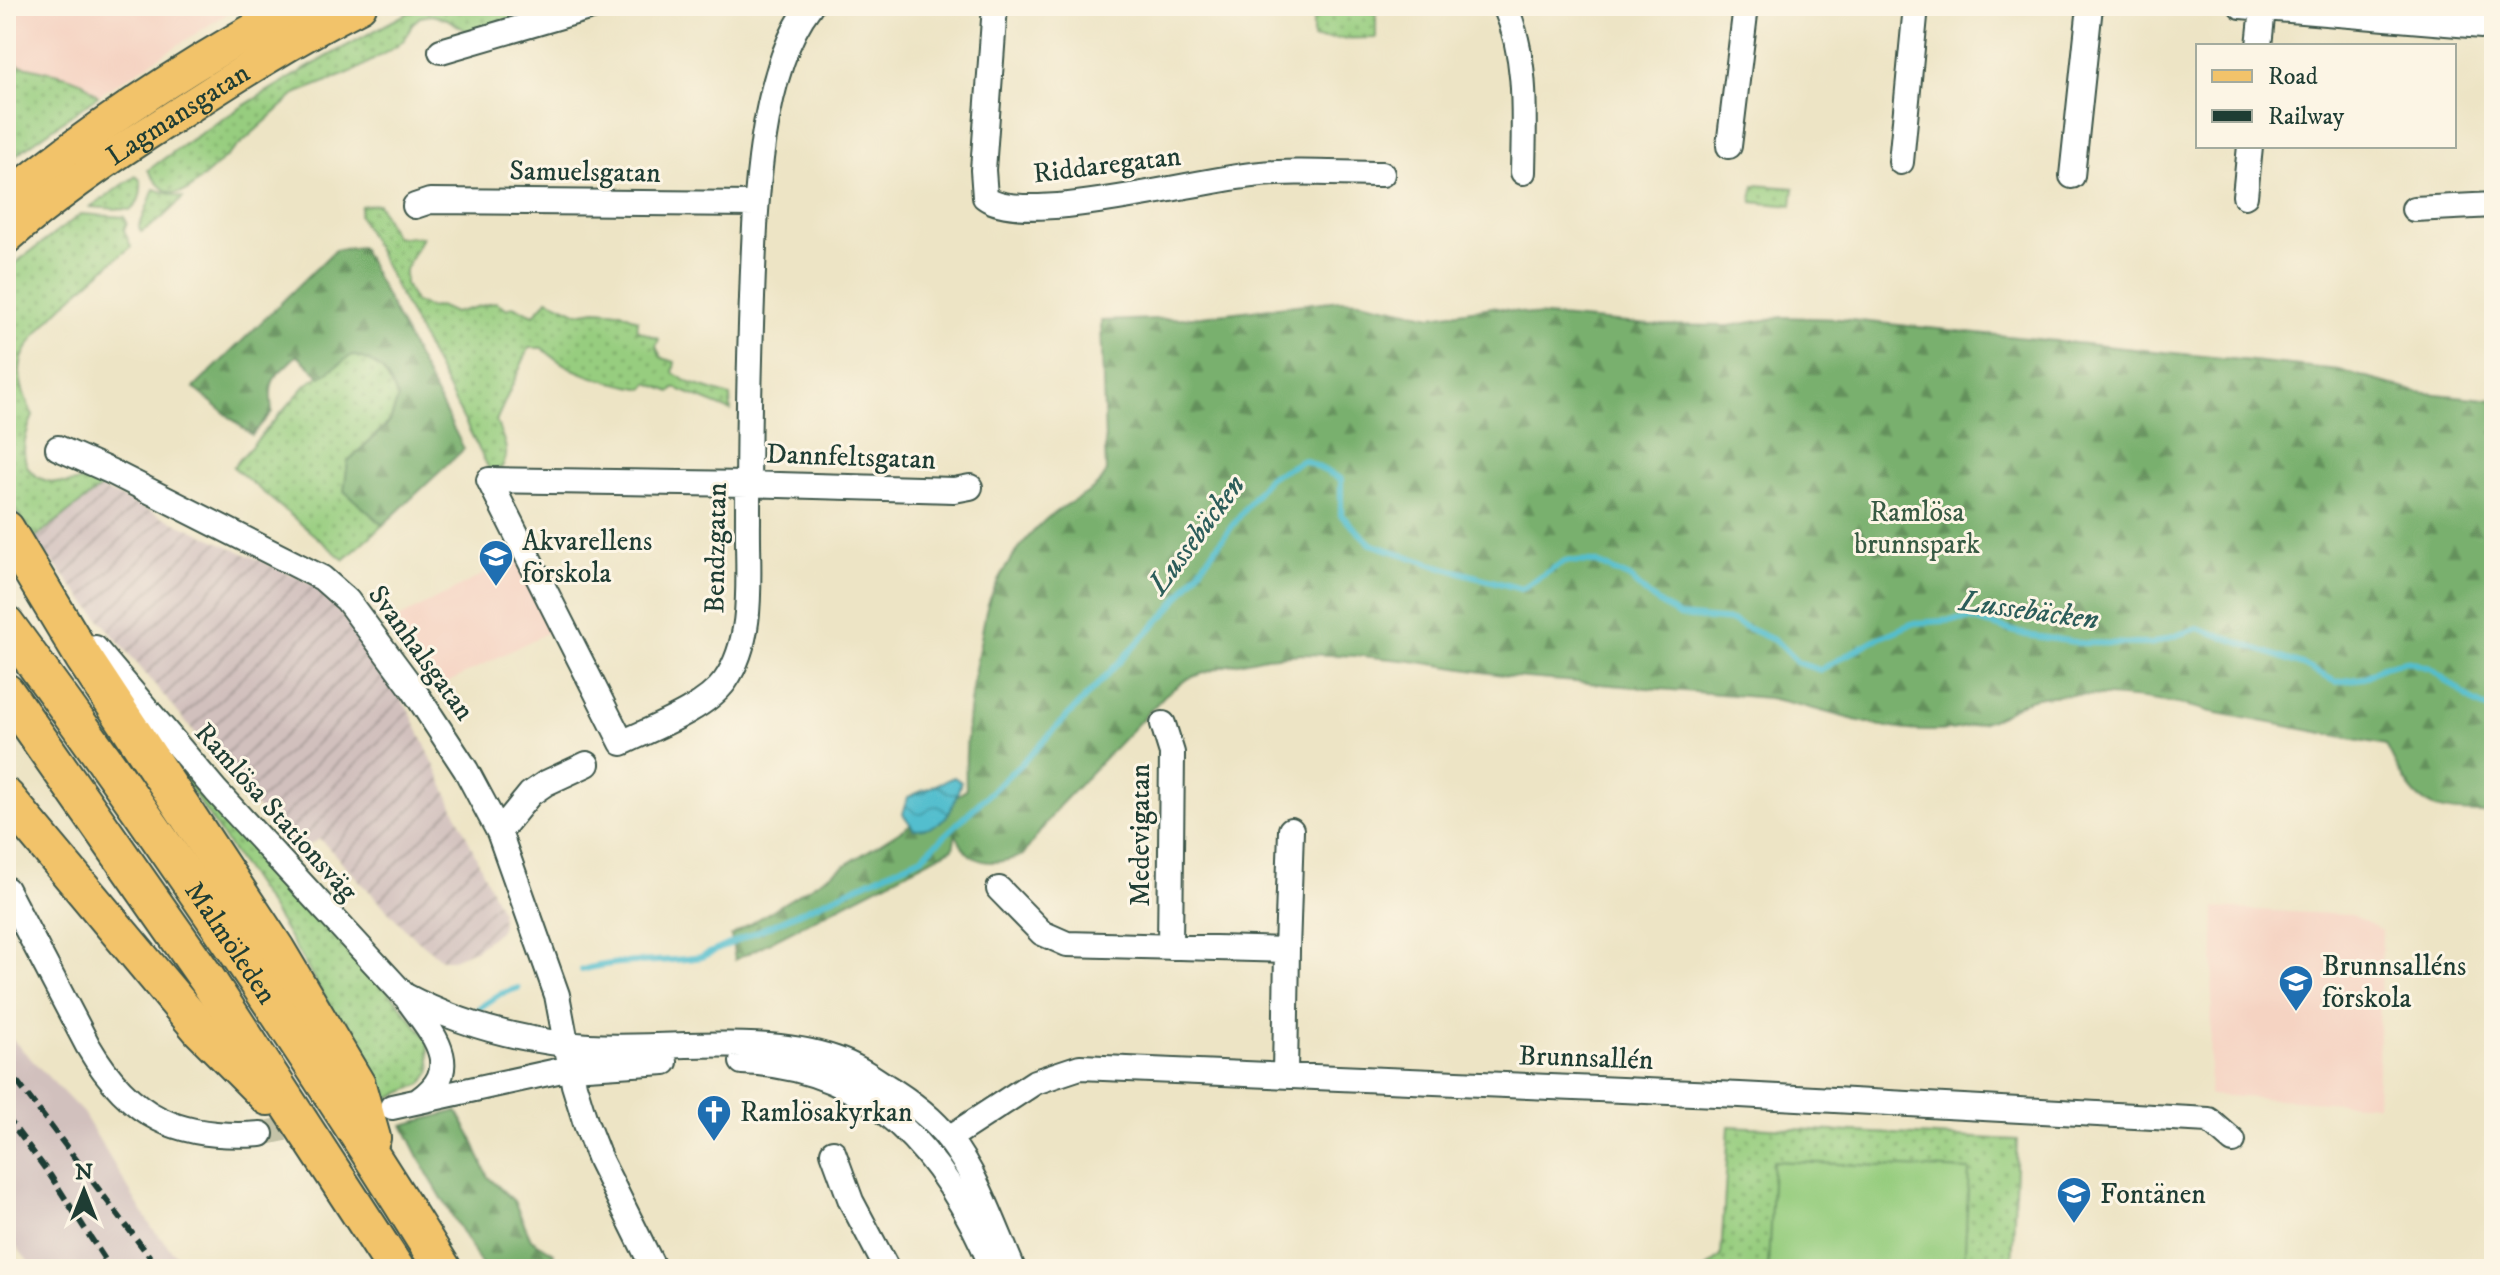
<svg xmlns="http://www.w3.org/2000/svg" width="2500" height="1275" viewBox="0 0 2500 1275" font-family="'IM FELL DW Pica',serif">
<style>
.built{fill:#f5d3c2}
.industrial{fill:url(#industrial-furrows)}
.railway{fill:#d1c0bd}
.grass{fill:url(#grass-dots);stroke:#5b855a;stroke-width:2}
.forest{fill:url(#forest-firs);stroke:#4c7651;stroke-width:2}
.pitch{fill:#97cd7f;stroke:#5b855a;stroke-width:2}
.water{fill:url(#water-waves);stroke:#397e81;stroke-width:2}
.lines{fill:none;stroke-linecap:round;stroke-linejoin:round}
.stream{stroke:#53bece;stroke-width:6}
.minor-tunnel{stroke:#c4c3a8;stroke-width:24;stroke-dasharray:24 12;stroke-linecap:butt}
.minor-casing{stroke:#3e564a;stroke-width:28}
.major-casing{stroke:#3e564a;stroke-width:36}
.highway-casing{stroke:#3e564a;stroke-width:40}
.minor{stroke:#fff;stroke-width:24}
.major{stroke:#f2c36a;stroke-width:32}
.highway{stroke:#f2c36a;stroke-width:36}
.rail{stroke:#1f3d34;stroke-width:6;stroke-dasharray:12 6;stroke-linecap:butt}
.labels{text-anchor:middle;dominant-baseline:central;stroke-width:6;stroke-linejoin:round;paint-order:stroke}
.street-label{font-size:28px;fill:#1f3d34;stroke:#fcf5e5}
.park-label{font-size:28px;fill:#375a43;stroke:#fcf5e5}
.poi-label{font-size:28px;fill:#1f3d34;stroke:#fcf5e5;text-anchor:start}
.water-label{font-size:30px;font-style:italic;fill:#2c5d5a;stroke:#fcf5e5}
</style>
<defs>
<pattern id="industrial-furrows" width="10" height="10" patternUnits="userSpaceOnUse" patternTransform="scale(2)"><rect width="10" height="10" fill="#d1c0bd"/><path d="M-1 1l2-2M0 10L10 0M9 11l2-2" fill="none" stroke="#a99d9a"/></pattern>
<pattern id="grass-dots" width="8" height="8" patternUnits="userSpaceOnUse" patternTransform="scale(2)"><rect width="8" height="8" fill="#97cd7f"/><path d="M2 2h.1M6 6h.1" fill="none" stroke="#7ba869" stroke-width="1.8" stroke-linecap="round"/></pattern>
<pattern id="forest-firs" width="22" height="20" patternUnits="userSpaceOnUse" patternTransform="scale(2)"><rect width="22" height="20" fill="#79b06e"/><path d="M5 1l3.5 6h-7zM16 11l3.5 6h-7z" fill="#63905b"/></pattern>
<pattern id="water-waves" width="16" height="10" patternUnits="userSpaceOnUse" patternTransform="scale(2)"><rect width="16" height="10" fill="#53bece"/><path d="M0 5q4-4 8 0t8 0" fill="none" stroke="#449ca8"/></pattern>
</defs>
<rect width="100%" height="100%" fill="#fcf5e5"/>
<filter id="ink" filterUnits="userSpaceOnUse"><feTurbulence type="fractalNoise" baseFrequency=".0125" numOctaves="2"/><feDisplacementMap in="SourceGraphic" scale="16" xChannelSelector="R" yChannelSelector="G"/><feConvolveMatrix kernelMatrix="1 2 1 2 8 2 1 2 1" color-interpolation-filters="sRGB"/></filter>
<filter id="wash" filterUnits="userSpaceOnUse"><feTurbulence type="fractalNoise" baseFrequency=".006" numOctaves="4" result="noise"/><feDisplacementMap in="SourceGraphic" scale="32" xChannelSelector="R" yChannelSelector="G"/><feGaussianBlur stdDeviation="1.8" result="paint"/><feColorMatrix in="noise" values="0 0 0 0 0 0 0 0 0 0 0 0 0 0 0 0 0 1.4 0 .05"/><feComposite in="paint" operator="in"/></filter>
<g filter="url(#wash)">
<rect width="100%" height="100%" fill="#ede4c5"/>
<path class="built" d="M 6,6 L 239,6 L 98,96 L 83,82 L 67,76 L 6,62 Z
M 521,555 L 556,628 L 435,689 L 391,622 Z
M 2215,908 L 2352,915 L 2382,930 L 2377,1105 L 2209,1095 Z"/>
<path class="industrial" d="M 99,488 L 317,586 L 353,629 L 410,712 L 501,911 L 502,925 L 499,931 L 475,950 L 452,959 L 441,959 L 408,932 L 320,839 L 295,853 L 33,539 Z"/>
<path class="railway" d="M 6,1033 L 83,1113 L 152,1228 L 188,1269 L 34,1269 L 6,1233 Z"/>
<path class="grass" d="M 421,6 L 577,6 L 470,33 L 447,19 L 432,15 L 420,17 L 413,23 L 405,39 L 397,46 L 354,71 L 297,93 L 189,190 C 168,199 158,186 148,170 C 234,107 326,56 421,6 Z
M 1376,11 L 1376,38 L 1313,39 L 1313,12 Z
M 6,62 L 67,76 L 83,82 L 98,96 L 6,162 Z
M 136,176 L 141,181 C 142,193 140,203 131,210 L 90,207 Z
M 1754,185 L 1794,188 L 1792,206 L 1752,202 Z
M 154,189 L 183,198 L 161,219 L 141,232 L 139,228 Z
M 378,204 L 395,237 L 422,237 L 405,270 L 405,284 L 415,302 L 430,308 L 439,306 L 454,313 L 496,302 L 508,309 L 513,306 L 534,315 L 548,299 L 578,313 L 596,310 L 621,312 L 638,320 L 637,330 L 659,339 L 656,347 L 662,358 L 675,362 L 673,373 L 690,383 L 730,396 L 731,411 L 675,388 L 671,392 L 648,383 L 644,389 C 605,381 573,376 542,348 L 529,348 L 496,421 C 503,439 512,452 501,469 L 489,469 L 359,215 L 361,206 Z
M 81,214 L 124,217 L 127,222 L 124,230 L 131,247 C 104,268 27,331 21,363 C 17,381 26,399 33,416 C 18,450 18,482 64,483 C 82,484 89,475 106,484 L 33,539 L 6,495 L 6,270 Z
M 352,355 C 382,363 385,371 398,398 L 390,421 L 348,461 L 345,491 L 383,525 L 344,560 L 233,467 L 307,384 Z
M 159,742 L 397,1001 L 428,1040 L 431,1071 L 422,1084 L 386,1099 L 278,919 Z
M 1729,1126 L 2017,1140 L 2012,1269 L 1706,1269 L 1721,1256 Z"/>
<path class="forest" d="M 361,247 L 464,449 L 383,525 L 344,491 L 348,461 L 390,422 L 398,398 C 385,371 382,363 352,355 L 321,377 L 297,355 C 273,379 268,377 272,412 L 252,435 L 194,388 L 335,250 Z
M 1340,300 L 1360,301 L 1432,316 L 1492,307 L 1534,315 L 1651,325 L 1729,326 L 1783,317 L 1840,319 L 2339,370 L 2417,392 L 2494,400 L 2494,813 C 2423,813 2417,809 2386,745 L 2207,711 C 2172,699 2061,688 2026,701 C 2019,704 2012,709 2005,713 C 1983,724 1959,730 1935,731 C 1879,733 1822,708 1768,698 L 1515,677 L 1412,661 L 1362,656 L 1301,654 L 1266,657 L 1224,666 L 1187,679 L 1165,695 L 1059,806 L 1023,855 C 993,867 967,866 956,833 L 953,848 L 735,960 L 731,936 L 966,790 C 964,741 970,692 980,643 C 983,630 984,614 989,601 C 1000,572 1021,542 1044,521 C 1063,502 1097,495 1106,473 L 1101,321 L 1184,318 Z
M 457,1111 L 471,1136 L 488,1177 L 514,1201 L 531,1239 L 554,1253 L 549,1269 L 484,1269 L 427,1173 L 403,1125 Z"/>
<path class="pitch" d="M 1773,1161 L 1969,1170 L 1964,1269 L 1768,1269 Z"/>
<path class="water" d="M 954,777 L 961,782 C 951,812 948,828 914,829 L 903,814 L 908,797 Z"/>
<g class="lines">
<path class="stream" d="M 582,970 C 622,958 661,964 701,957 L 922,857 L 1032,753 L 1170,609 L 1268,478 L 1304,460 L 1341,479 L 1341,515 L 1371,544 L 1434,565 L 1521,589 L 1565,561 L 1595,562 L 1630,578 L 1649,596 L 1679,616 L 1732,621 L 1776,641 L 1798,663 L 1820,670 L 1872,641 L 1914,623 L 1972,619 L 2026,635 L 2082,643 L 2151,644 L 2198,628 L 2305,666 L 2336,682 L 2364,678 L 2384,666 L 2406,661 L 2430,668 L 2474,702 L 2494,713
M 479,1008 L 500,994 L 518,988"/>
</g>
</g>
<g filter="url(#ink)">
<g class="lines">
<path class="minor-tunnel" d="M 261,1134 L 357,1114"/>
<defs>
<path id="minor" d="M 810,6 C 758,73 755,215 752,298 C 749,373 748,447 748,522 C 747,573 756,637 725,681 C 705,709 653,728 622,743 L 489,480 L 748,484 L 954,490 L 970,487
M 995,6 L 983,170 L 985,197 C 1022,227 1199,180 1252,175 C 1294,170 1339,174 1382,174
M 1505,6 C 1528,59 1524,116 1523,172
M 2241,6 L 2494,27
M 2259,46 L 2263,8
M 441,51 L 595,6
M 1729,146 L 1746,6
M 1901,162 L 1916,6
M 2072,176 L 2090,6
M 2245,196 L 2250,146
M 415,206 L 430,201 L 756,204
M 2414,209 L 2494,205
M 58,448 L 110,471 L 322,578 L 347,600 L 413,689 L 466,770 L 499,832 L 557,995 L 574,1085 L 586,1124 L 600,1160 L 654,1269
M 95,648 L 216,791 L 404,995 C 455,1022 507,1037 565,1044 C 649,1054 756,1031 836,1059 C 854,1065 869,1075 884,1085 C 909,1100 931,1116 949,1139 C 978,1177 994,1225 1013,1269
M 1163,724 L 1172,753 L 1170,947
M 499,832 L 530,794 L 546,783 L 587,764
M 6,889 L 88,1046 C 130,1118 179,1140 261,1134
M 999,889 L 1042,933 L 1067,944 L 1287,950 L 1285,1074
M 1287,950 L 1291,830
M 408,1000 C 433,1034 465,1068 419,1100
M 742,1062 C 874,1067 946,1155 993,1269
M 392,1107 L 571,1068 L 665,1062
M 949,1138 L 1035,1082 L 1080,1067 L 1740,1095 L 2209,1120 L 2233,1141
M 833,1152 L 851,1201 L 887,1269"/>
<g id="major">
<path d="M 6,199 C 95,126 194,61 296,6"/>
<path id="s1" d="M 6,238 C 56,194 113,155 170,119 C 231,79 294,39 360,6"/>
</g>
<g id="highway">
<path d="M 6,529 L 83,657 L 276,949 L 357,1085 L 372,1138"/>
<path id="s2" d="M 6,624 C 160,833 306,1049 443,1269"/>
<path d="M 6,692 L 207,979 L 396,1269"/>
<path d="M 6,797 L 200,1029 L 268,1097"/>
</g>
</defs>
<use href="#minor" class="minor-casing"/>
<use href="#major" class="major-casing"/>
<use href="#highway" class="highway-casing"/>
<use href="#minor" class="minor"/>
<use href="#major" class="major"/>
<use href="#highway" class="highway"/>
<path class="rail" d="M 6,1067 L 159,1269
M 6,1116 L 50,1175 L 111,1269"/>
</g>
</g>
<defs>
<symbol id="school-pin" viewBox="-11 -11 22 30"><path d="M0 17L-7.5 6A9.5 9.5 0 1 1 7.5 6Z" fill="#1f6fb2" stroke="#fcf5e5"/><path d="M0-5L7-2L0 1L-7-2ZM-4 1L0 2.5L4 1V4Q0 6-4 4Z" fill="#fff"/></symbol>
<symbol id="church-pin" viewBox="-11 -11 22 30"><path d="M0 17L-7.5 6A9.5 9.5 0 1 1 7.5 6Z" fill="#1f6fb2" stroke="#fcf5e5"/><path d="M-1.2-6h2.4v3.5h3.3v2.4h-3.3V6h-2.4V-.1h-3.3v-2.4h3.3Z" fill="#fff"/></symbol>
</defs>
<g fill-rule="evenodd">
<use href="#school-pin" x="476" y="537" width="40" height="54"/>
<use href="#school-pin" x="2276" y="962" width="40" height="54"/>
<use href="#church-pin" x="694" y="1092" width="40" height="54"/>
<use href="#school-pin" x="2054" y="1174" width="40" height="54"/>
</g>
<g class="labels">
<g class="street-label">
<text stroke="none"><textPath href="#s1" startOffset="212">Lagmansgatan</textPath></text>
<text transform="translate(1107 165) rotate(-7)">Riddaregatan</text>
<text transform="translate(585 172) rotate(1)">Samuelsgatan</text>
<text transform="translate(851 457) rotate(2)">Dannfeltsgatan</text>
<text transform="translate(716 548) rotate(-89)">Bendzgatan</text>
<text transform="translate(421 653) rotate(54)">Svanhalsgatan</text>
<text transform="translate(276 812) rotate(48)">Ramlösa Stationsväg</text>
<text transform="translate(1140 835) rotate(-90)">Medevigatan</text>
<text stroke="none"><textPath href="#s2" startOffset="390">Malmöleden</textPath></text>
<text transform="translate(1586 1058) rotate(2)">Brunnsallén</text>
</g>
<g class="park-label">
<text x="1917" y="512">Ramlösa<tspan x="1917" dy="32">brunnspark</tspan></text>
</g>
<g class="poi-label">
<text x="522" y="541">Akvarellens<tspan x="522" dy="32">förskola</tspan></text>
<text x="2322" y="966">Brunnsalléns<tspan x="2322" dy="32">förskola</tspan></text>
<text x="740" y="1112">Ramlösakyrkan</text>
<text x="2100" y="1194">Fontänen</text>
</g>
<g class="water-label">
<text transform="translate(1197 535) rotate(-53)">Lussebäcken</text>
<text transform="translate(2029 611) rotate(8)">Lussebäcken</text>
</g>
</g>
<rect width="2500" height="1275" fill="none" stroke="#fcf5e5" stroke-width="32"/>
<rect x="2196" y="44" width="260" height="104" fill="#fcf5e5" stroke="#a4ab9e" stroke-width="2"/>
<rect x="2212" y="70" width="40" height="12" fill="#f2c36a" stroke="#a4ab9e" stroke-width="2"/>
<text x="2268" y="84" font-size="24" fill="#1f3d34">Road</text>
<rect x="2212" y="110" width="40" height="12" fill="#1f3d34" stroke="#a4ab9e" stroke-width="2"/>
<text x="2268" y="124" font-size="24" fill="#1f3d34">Railway</text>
<g transform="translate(84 1191)" stroke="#fcf5e5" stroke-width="6" paint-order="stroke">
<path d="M0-6L14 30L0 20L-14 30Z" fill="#1f3d34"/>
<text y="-12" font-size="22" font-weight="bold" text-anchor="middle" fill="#1f3d34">N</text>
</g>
</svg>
